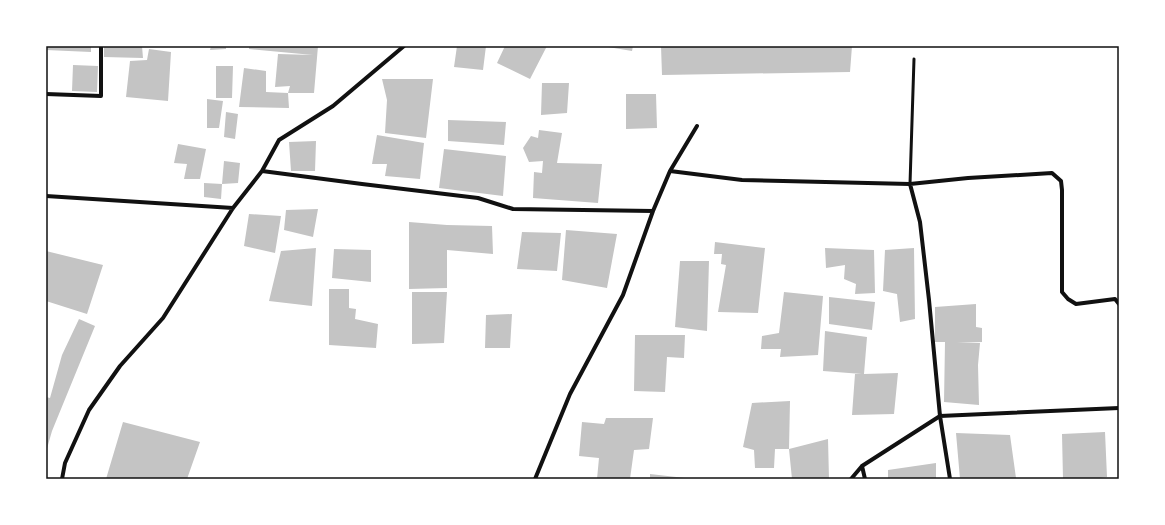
<svg xmlns="http://www.w3.org/2000/svg" width="1165" height="525" viewBox="0 0 1165 525" font-family="Karla,sans-serif">
<style>
.building{fill:#c4c4c4}
.lines{fill:none;stroke-linecap:round;stroke-linejoin:round}
.service{stroke:#111;stroke-width:3}
.minor{stroke:#111;stroke-width:4}
.neatline{fill:none;stroke:#111;stroke-width:1.5}
</style>
<rect width="100%" height="100%" fill="#fff"/>
<path class="building" d="M 46,46 L 91,46 L 91,52 L 46,50 Z
M 104,46 L 142,46 L 143,58 L 104,57 Z
M 211,46 L 226,46 L 226,49 L 210,50 Z
M 249,46 L 318,46 L 314,93 L 288,93 L 290,86 L 275,87 L 278,54 L 313,55 L 249,49 Z
M 457,46 L 486,46 L 483,70 L 454,67 Z
M 505,46 L 547,46 L 530,79 L 497,63 Z
M 608,46 L 633,46 L 632,51 L 608,47 Z
M 661,46 L 852,46 L 850,72 L 662,75 Z
M 149,49 L 171,52 L 168,101 L 126,97 L 130,61 L 147,60 Z
M 73,65 L 98,66 L 97,92 L 72,91 Z
M 216,66 L 233,66 L 232,98 L 216,98 Z
M 244,68 L 266,71 L 266,92 L 288,93 L 289,108 L 239,107 Z
M 382,79 L 433,79 L 426,138 L 385,133 L 387,100 Z
M 542,83 L 569,83 L 567,113 L 541,115 Z
M 626,94 L 656,94 L 657,128 L 626,129 Z
M 207,99 L 223,101 L 219,128 L 207,128 Z
M 226,112 L 238,114 L 235,139 L 224,137 Z
M 448,120 L 506,122 L 504,145 L 448,141 Z
M 539,130 L 562,133 L 557,163 L 602,164 L 598,203 L 533,198 L 534,172 L 542,173 L 543,161 L 529,162 L 523,148 L 531,136 L 538,138 Z
M 377,135 L 424,143 L 420,179 L 385,176 L 387,164 L 372,164 Z
M 316,141 L 315,171 L 291,171 L 289,142 Z
M 178,144 L 206,149 L 200,179 L 184,179 L 187,164 L 174,163 Z
M 444,149 L 506,156 L 503,196 L 439,188 Z
M 224,161 L 240,163 L 238,183 L 222,184 Z
M 204,183 L 222,184 L 221,199 L 204,197 Z
M 318,209 L 313,237 L 284,230 L 286,210 Z
M 249,214 L 281,216 L 275,253 L 244,246 Z
M 409,222 L 447,225 L 492,226 L 493,254 L 447,250 L 447,288 L 409,289 Z
M 566,230 L 617,234 L 607,288 L 562,280 Z
M 522,232 L 561,233 L 557,271 L 517,269 Z
M 715,242 L 765,248 L 758,313 L 718,312 L 726,265 L 721,264 L 722,254 L 714,254 Z
M 316,248 L 312,306 L 269,301 L 281,251 Z
M 825,248 L 874,250 L 875,293 L 855,294 L 856,284 L 844,279 L 845,265 L 826,268 Z
M 914,248 L 915,319 L 900,322 L 897,294 L 883,291 L 885,250 Z
M 334,249 L 371,250 L 371,282 L 332,278 Z
M 46,251 L 103,265 L 87,314 L 46,301 Z
M 680,261 L 709,261 L 707,331 L 675,327 Z
M 329,289 L 349,289 L 349,308 L 356,309 L 355,319 L 378,324 L 376,348 L 329,345 Z
M 412,292 L 447,292 L 444,343 L 412,344 Z
M 784,292 L 823,296 L 818,355 L 780,357 L 781,349 L 761,349 L 762,336 L 779,333 Z
M 829,297 L 875,302 L 872,330 L 829,324 Z
M 976,304 L 976,327 L 982,328 L 982,342 L 957,343 L 980,343 L 978,365 L 979,405 L 944,402 L 945,342 L 935,342 L 935,307 Z
M 512,314 L 510,348 L 485,348 L 486,315 Z
M 79,319 L 95,326 L 52,431 L 46,452 L 46,397 L 50,398 L 62,355 Z
M 825,331 L 867,337 L 864,374 L 898,373 L 894,414 L 852,415 L 855,374 L 862,374 L 823,371 Z
M 635,335 L 685,335 L 684,358 L 667,357 L 665,392 L 634,391 Z
M 790,401 L 789,449 L 828,439 L 829,479 L 792,479 L 789,449 L 775,449 L 774,468 L 755,468 L 754,450 L 743,447 L 752,403 Z
M 606,418 L 653,418 L 649,449 L 634,450 L 630,479 L 597,479 L 599,458 L 579,456 L 582,422 L 604,424 Z
M 123,422 L 200,442 L 187,479 L 106,479 Z
M 1105,432 L 1107,477 L 1093,479 L 1063,479 L 1062,434 Z
M 956,433 L 1010,435 L 1016,478 L 1005,479 L 960,479 Z
M 936,463 L 936,479 L 888,479 L 888,470 Z
M 650,474 L 685,478 L 685,479 L 650,479 Z"/>
<g class="lines">
<path class="service" d="M 910,184 L 914,59"/>
<path class="minor" d="M 46,94 L 101,96 L 101,46
M 262,171 L 362,184 L 478,198 L 513,209 L 653,211
M 670,171 L 742,180 L 910,184 L 920,222 L 929,300 L 940,416 L 950,479
M 910,184 L 968,178 L 1052,173 L 1061,181 L 1062,190 L 1062,292 L 1068,299 L 1076,304 L 1115,299 L 1119,304
M 46,196 L 233,208
M 862,466 L 865,479
M 62,479 L 65,463 L 89,410 L 120,366 L 163,318 L 233,208 L 262,171 L 279,140 L 333,106 L 404,46
M 535,479 L 570,394 L 623,295 L 653,211 L 670,171 L 697,126
M 851,479 L 862,466 L 940,416 L 1119,408"/>
</g>
<rect width="1165" height="525" fill="none" stroke="#ffffff" stroke-width="94"/>
<rect x="47" y="47" width="1071" height="431" class="neatline"/>
</svg>
